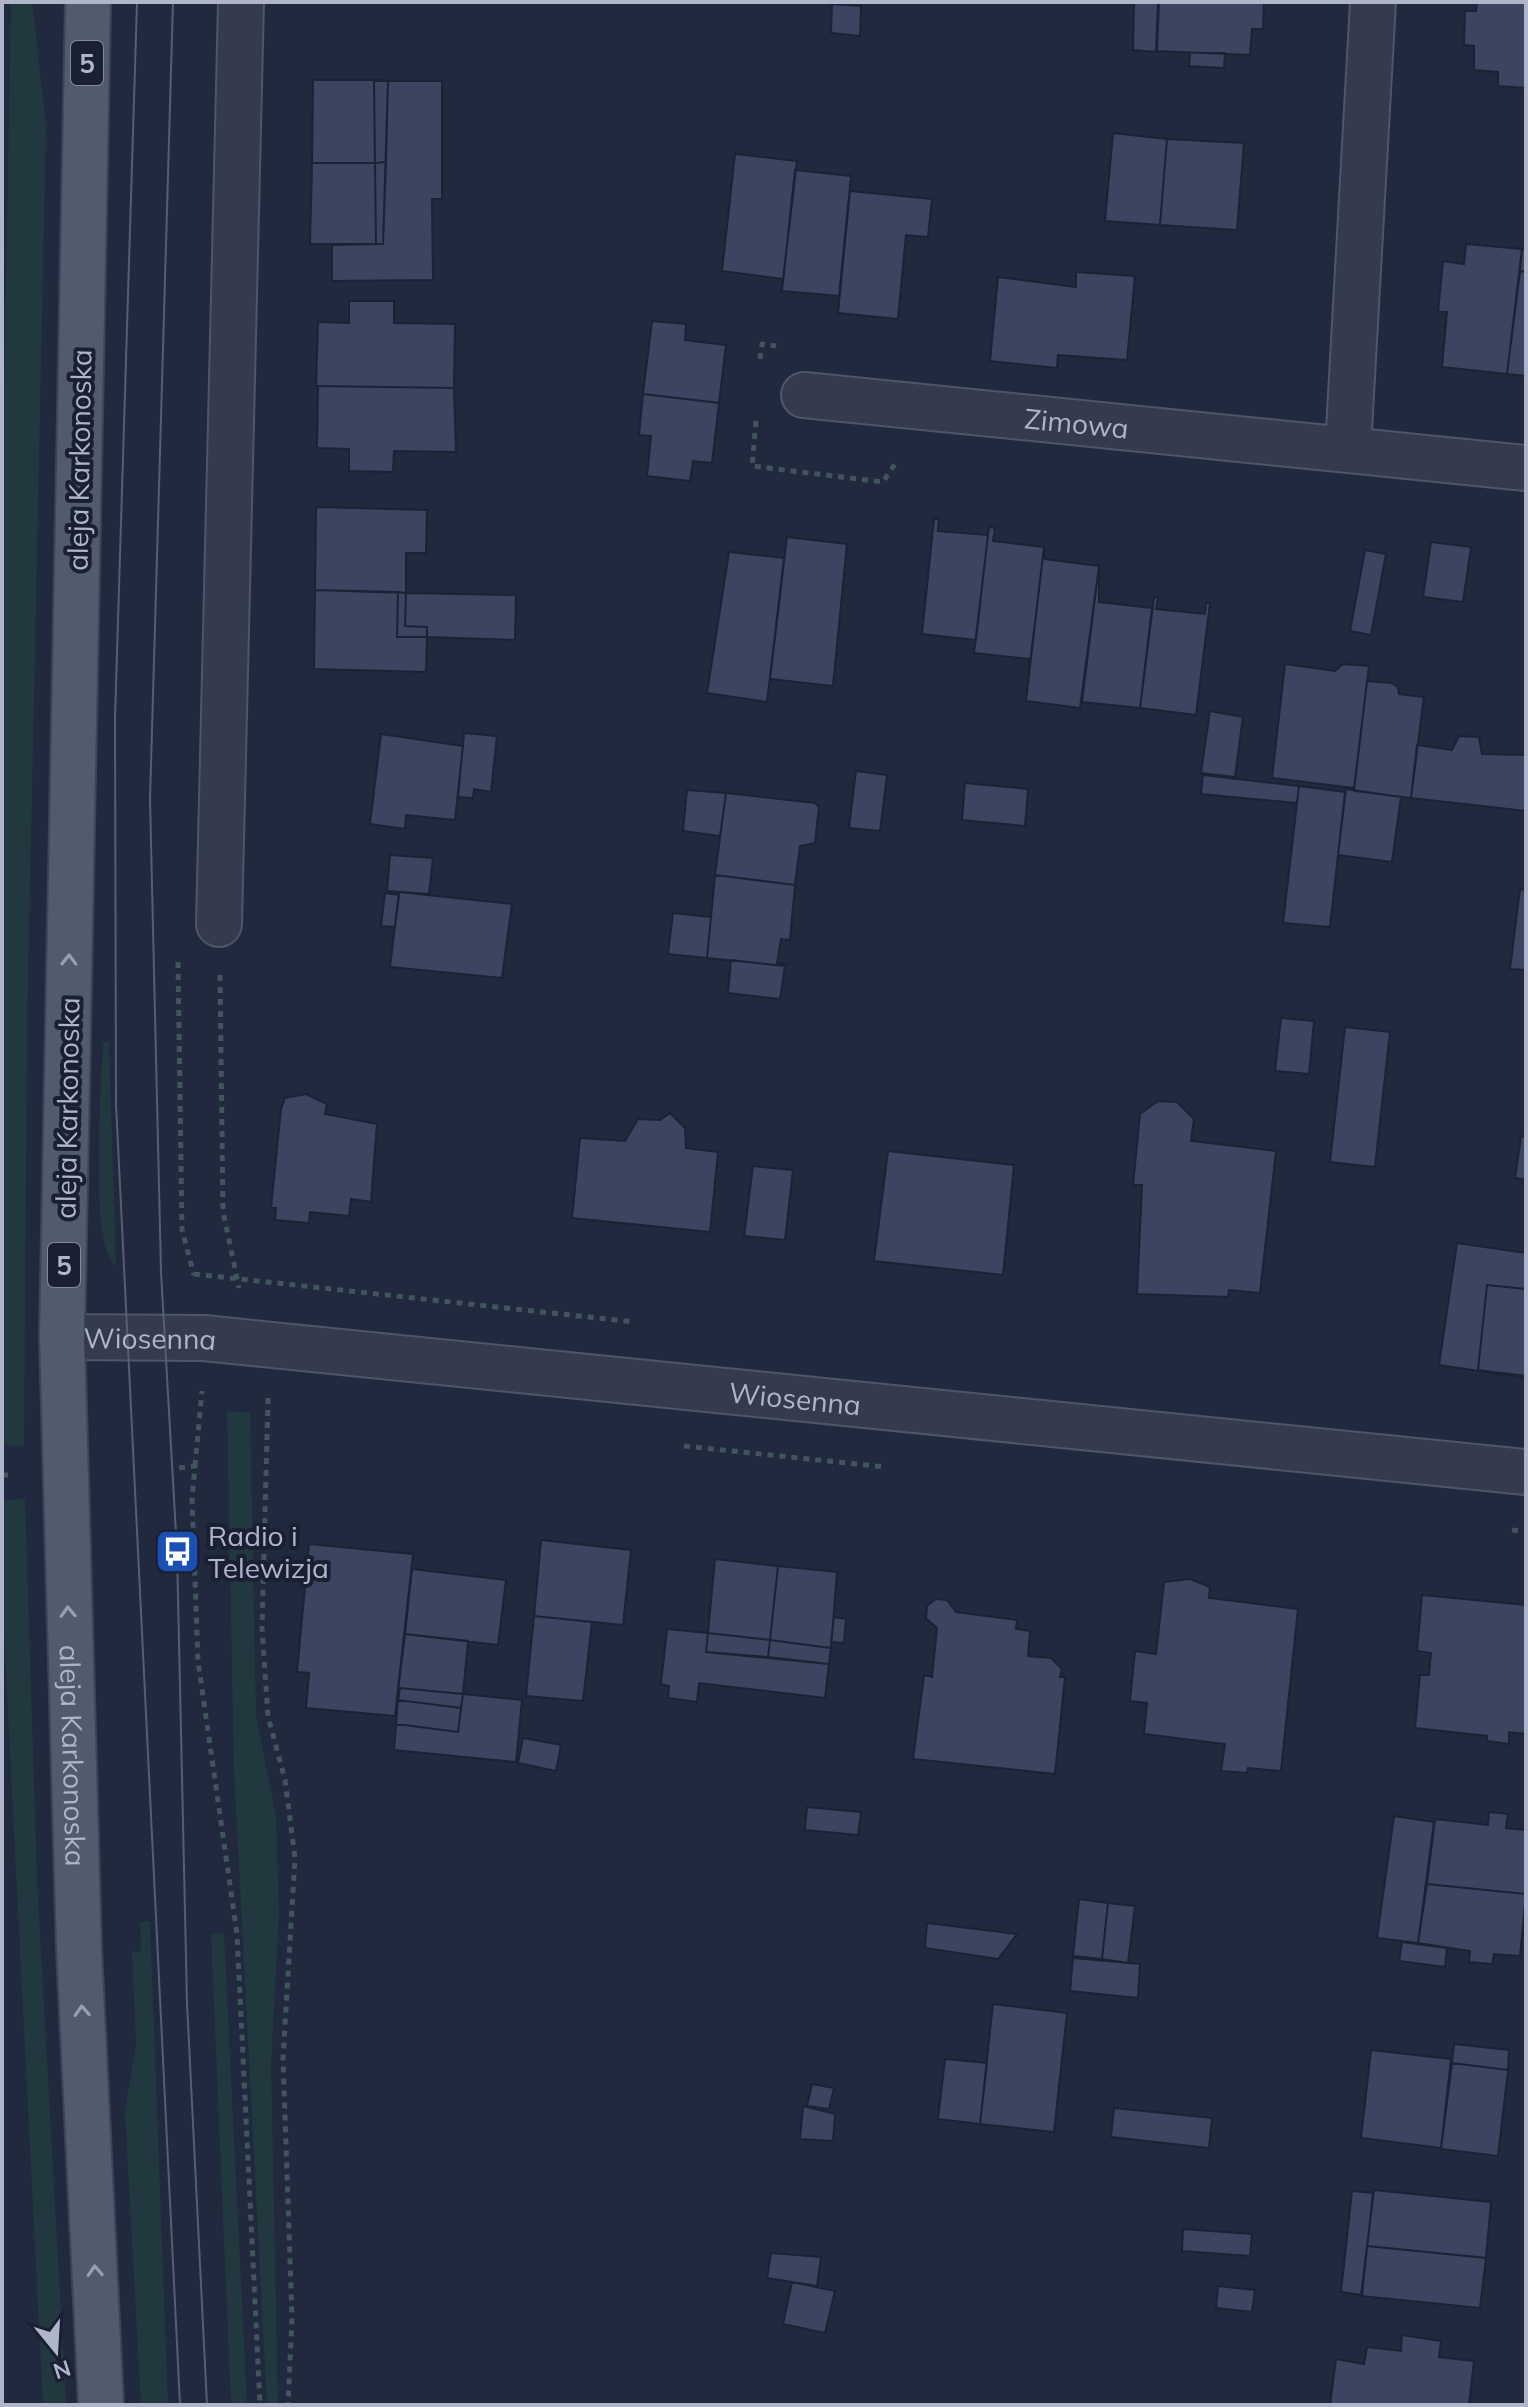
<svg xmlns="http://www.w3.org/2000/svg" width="1528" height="2407" viewBox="0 0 1528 2407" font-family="Mulish,sans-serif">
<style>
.green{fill:#22383f}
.building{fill:#3c455f;stroke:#1c2235;stroke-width:2}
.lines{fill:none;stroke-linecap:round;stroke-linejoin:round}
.minor-casing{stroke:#505669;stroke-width:48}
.major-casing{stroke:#3e4457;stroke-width:48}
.path{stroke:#40555c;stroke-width:5;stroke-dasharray:6 6;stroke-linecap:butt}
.minor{stroke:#343b4e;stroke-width:44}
.major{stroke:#525a6e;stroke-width:44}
.tram{stroke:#565e75;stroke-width:2}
.oneway{stroke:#989fb3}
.labels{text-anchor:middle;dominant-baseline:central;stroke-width:8;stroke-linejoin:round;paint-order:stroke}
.shield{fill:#1a2033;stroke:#83899d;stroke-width:2}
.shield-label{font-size:26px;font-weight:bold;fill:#b0b6ca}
.street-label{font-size:28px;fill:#b0b6ca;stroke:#1a2033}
.poi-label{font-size:28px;fill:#b0b6ca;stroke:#1a2033;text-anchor:start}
</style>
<rect width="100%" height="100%" fill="#20293e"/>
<path class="green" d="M 11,2 L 32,2 L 46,126 L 27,1027 L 24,1446 L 2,1445 L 2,499 Z
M 103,1042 L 109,1042 L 116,1265 C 88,1250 102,1077 103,1042 Z
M 227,1411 L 250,1413 L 256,1716 L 276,1817 L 279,1911 L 271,2065 L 278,2405 L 267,2405 L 234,1770 Z
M 25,1499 L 37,1879 L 66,2405 L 43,2405 L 2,1594 L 2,1500 Z
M 150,1921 L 168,2405 L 141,2405 L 125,2111 L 136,2046 L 132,1952 L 141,1951 L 140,1922 Z
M 211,1933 L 224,1934 L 247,2405 L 231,2405 Z"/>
<path class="building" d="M 1134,2 L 1158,2 L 1156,52 L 1133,50 Z
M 1159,2 L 1264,2 L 1263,29 L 1252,29 L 1250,55 L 1157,51 Z
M 1477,2 L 1526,2 L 1526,88 L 1498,86 L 1498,72 L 1474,70 L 1474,46 L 1464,45 L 1465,11 L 1476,11 Z
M 832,4 L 861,6 L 860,36 L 831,33 Z
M 1190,53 L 1225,53 L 1224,68 L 1189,66 Z
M 313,80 L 388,80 L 374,81 L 375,163 L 312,163 Z
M 374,81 L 388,81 L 386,162 L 375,163 Z
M 388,81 L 442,81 L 442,199 L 432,199 L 433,280 L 332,281 L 332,245 L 383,244 Z
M 1113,133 L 1167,139 L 1160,225 L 1105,221 Z
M 1167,139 L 1244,143 L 1237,230 L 1160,225 Z
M 735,154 L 797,161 L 783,279 L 722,271 Z
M 386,162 L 383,244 L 376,244 L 375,163 Z
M 312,163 L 375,163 L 376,244 L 310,244 Z
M 795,170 L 851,176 L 839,296 L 782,291 Z
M 850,191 L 932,199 L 928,237 L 906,235 L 898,319 L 838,313 Z
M 1466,244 L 1522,249 L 1507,374 L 1442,367 L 1447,312 L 1438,312 L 1443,261 L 1464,264 Z
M 1522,249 L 1526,250 L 1526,272 L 1520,271 Z
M 1520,271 L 1526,272 L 1526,376 L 1507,374 Z
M 1076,272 L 1135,276 L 1127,360 L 1058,355 L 1057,368 L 990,361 L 998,277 L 1076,287 Z
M 349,301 L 394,301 L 394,323 L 455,324 L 454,388 L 316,386 L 318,322 L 349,323 Z
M 652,321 L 686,324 L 685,340 L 726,345 L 719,403 L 643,394 Z
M 318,386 L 454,388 L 456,452 L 394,451 L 393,472 L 349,471 L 349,449 L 317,448 Z
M 643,394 L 719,403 L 712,463 L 693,461 L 690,481 L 647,476 L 651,436 L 639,435 Z
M 316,507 L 427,510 L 426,553 L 406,553 L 406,593 L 315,590 Z
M 934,519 L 939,519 L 938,531 L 988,535 L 976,640 L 922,634 Z
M 989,527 L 995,528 L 993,541 L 1044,547 L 1029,672 L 1029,659 L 974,653 Z
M 787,537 L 847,544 L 833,686 L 770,679 Z
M 1431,542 L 1471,547 L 1463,602 L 1423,597 Z
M 1044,547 L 1045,559 L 1099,566 L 1080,708 L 1026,701 Z
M 1365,550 L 1386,554 L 1371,635 L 1350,631 Z
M 729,552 L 784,558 L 767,702 L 707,693 Z
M 1099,566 L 1099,602 L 1152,608 L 1140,708 L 1082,702 Z
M 315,590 L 398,592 L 397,637 L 427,637 L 426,672 L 314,669 Z
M 398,592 L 406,593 L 405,626 L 427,627 L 427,637 L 397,637 Z
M 406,593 L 516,595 L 515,640 L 427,637 L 427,627 L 405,626 Z
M 1154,597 L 1158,598 L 1156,609 L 1205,614 L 1206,603 L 1210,603 L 1196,715 L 1140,708 Z
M 1285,664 L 1335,671 L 1343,664 L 1369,666 L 1354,788 L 1272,778 Z
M 1367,681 L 1391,683 L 1398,687 L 1399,694 L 1424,697 L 1411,798 L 1354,791 Z
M 1210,711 L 1243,717 L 1235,777 L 1201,773 Z
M 464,733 L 497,736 L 491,792 L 474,789 L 473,798 L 458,797 Z
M 381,734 L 463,746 L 455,820 L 406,815 L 405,829 L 370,824 Z
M 1459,736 L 1479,737 L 1482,754 L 1526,755 L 1526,811 L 1411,798 L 1417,745 L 1452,750 Z
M 856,771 L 887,775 L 880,831 L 849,828 Z
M 1203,775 L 1299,786 L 1297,803 L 1201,794 Z
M 965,783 L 1028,789 L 1025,826 L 962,820 Z
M 1299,786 L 1345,792 L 1330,927 L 1283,923 Z
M 1346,789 L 1401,797 L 1392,862 L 1338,855 Z
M 687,790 L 726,793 L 720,836 L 683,831 Z
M 726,793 L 815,803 L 819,807 L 815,843 L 800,846 L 795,885 L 715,875 Z
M 390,855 L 433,858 L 429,894 L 387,891 Z
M 715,875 L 795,885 L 790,940 L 781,939 L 777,963 L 787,964 L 785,966 L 707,958 Z
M 1520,889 L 1526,890 L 1526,970 L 1510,969 Z
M 399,892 L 512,904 L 502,978 L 390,967 Z
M 385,893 L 399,895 L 395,927 L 381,926 Z
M 673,913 L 711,917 L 707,958 L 668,954 Z
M 731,960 L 785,966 L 780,999 L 728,993 Z
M 1281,1018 L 1314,1021 L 1309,1074 L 1275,1071 Z
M 1345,1027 L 1390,1032 L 1375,1167 L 1330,1162 Z
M 306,1094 L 327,1104 L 325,1114 L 377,1124 L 371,1202 L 351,1199 L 349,1216 L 310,1212 L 309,1223 L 275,1220 L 276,1208 L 271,1208 L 281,1109 L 285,1098 Z
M 1158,1101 L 1177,1102 L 1194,1119 L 1191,1141 L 1276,1151 L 1260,1293 L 1229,1290 L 1228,1297 L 1137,1294 L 1142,1185 L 1133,1185 L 1140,1114 Z
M 670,1113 L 685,1128 L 686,1148 L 718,1152 L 710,1232 L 572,1218 L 580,1138 L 625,1141 L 638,1119 L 660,1120 Z
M 1521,1136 L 1526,1137 L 1526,1180 L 1515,1178 Z
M 888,1151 L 1014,1165 L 1003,1275 L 874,1261 Z
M 753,1166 L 793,1170 L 785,1240 L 744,1236 Z
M 1457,1243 L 1526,1253 L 1526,1289 L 1487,1285 L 1478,1370 L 1526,1378 L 1439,1365 Z
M 1487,1285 L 1526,1289 L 1526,1376 L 1478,1370 Z
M 541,1540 L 631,1550 L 623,1625 L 534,1616 Z
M 309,1544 L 413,1554 L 395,1716 L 306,1708 L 309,1673 L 297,1672 Z
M 715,1559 L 778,1566 L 770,1640 L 708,1633 Z
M 778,1566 L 837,1572 L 831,1648 L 770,1640 Z
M 412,1569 L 506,1580 L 498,1645 L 405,1634 Z
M 1190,1579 L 1210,1587 L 1209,1598 L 1298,1609 L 1281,1771 L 1248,1768 L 1247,1773 L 1221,1771 L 1225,1744 L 1144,1734 L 1147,1703 L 1130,1701 L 1135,1651 L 1156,1654 L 1164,1582 Z
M 1422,1595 L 1526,1605 L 1526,1734 L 1509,1732 L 1509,1744 L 1487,1741 L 1487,1736 L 1415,1728 L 1420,1675 L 1429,1675 L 1431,1653 L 1417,1651 Z
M 936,1599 L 947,1600 L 956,1612 L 1017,1620 L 1016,1629 L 1030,1631 L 1028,1656 L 1051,1658 L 1062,1669 L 1060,1677 L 1065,1677 L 1055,1774 L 913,1759 L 924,1675 L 932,1677 L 937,1628 L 926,1618 L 927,1606 Z
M 534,1616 L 592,1622 L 583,1701 L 526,1696 Z
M 834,1617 L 846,1619 L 844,1643 L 831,1642 Z
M 667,1629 L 708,1633 L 706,1652 L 829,1664 L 825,1698 L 699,1683 L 697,1702 L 668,1698 L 669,1686 L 661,1684 Z
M 708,1633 L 770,1640 L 768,1657 L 706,1652 Z
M 405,1634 L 468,1641 L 463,1694 L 400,1688 L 397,1699 Z
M 770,1640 L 831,1648 L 829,1664 L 768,1657 Z
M 400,1688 L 463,1694 L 461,1708 L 398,1700 Z
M 463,1694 L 522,1700 L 516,1762 L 394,1750 L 396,1724 L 458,1732 Z
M 398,1700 L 461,1708 L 458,1732 L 396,1724 Z
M 523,1738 L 561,1745 L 556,1771 L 518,1763 Z
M 807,1807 L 861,1812 L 858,1835 L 805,1830 Z
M 1489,1812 L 1508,1814 L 1506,1828 L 1526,1830 L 1526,1894 L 1427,1884 L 1435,1819 L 1488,1825 Z
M 1394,1816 L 1434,1822 L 1418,1943 L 1377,1938 Z
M 1427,1884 L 1526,1894 L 1520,1956 L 1494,1954 L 1492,1964 L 1469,1962 L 1470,1951 L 1418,1943 Z
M 1079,1899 L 1108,1903 L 1102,1959 L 1073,1956 Z
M 1108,1903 L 1135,1906 L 1128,1963 L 1102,1959 Z
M 927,1923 L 1017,1934 L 998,1959 L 925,1948 Z
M 1402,1942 L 1447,1948 L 1445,1967 L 1399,1961 Z
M 1073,1958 L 1140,1964 L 1138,1998 L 1070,1991 Z
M 993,2004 L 1067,2013 L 1054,2132 L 980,2124 Z
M 1454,2044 L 1509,2050 L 1508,2070 L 1452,2063 Z
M 1371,2050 L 1451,2059 L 1441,2148 L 1361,2138 Z
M 945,2059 L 987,2063 L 980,2124 L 938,2119 Z
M 1452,2063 L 1508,2070 L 1498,2156 L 1441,2149 Z
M 812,2084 L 834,2088 L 829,2109 L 807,2106 Z
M 803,2106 L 835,2114 L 833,2141 L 800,2139 Z
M 1114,2108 L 1212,2118 L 1209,2148 L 1111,2137 Z
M 1374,2190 L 1491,2202 L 1486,2258 L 1367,2246 Z
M 1352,2191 L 1373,2193 L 1362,2295 L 1341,2292 Z
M 1183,2229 L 1252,2234 L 1250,2256 L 1182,2251 Z
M 1367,2246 L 1486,2258 L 1480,2308 L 1361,2296 Z
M 771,2253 L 821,2257 L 817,2286 L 767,2278 Z
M 792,2282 L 835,2291 L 825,2333 L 783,2324 Z
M 1218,2286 L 1255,2290 L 1252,2312 L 1216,2308 Z
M 1402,2335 L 1441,2341 L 1439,2357 L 1474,2361 L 1469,2405 L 1330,2405 L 1336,2359 L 1364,2364 L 1367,2347 L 1401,2351 Z"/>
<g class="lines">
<defs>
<g id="minor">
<path id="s1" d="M 804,395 L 1526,468"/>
<path d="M 1348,448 L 1373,2"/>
<path d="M 219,924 L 241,2"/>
<path id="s2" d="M 62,1337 L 204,1338 L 1526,1472"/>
</g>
<g id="major">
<path id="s3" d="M 88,2 L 62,1337 L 79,1949 L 101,2405"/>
</g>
</defs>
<use href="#minor" class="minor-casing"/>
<use href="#major" class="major-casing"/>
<path class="path" d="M 760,359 L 762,344 L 776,346
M 756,421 L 752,466 L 883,482 L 897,461
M 178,962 L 182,1230 L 194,1275
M 220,975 L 223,1211 L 239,1288
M 194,1274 L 634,1322
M 268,1398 L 262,1628 L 268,1716 L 285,1780 L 295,1858 L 283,2058 L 292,2318 L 288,2405
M 684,1446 L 885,1467
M 195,1466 L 202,1391
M 179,1468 L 195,1466 L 192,1499 L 198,1661 L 237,1934 L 260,2405
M 2,1475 L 13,1475
M 1512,1530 L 1526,1532"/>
<use href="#minor" class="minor"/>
<use href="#major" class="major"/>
<path class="tram" d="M 137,2 L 115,718 L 116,1104 L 180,2405
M 173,2 L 150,799 L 161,1272 L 177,1551 L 187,2003 L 207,2405"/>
</g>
<defs><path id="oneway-chevron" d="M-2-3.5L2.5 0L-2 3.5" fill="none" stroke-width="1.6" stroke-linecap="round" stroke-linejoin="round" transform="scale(2)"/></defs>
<g class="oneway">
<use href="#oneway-chevron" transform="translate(69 960) rotate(-89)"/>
<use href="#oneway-chevron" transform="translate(68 1612) rotate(-92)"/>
<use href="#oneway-chevron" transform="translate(82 2011) rotate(-93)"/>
<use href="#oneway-chevron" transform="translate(95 2271) rotate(-93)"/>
</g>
<defs>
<symbol id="bus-square" viewBox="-11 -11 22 22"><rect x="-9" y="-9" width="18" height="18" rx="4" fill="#1a4fb4" stroke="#1a2033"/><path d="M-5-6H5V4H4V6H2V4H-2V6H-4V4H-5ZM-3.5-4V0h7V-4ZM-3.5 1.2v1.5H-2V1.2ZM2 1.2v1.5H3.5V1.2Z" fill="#fff"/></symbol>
</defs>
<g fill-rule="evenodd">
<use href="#bus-square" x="152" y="1526" width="51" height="51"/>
</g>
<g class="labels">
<g class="shield">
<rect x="71" y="41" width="32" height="44" rx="6"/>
<rect x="48" y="1243" width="32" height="44" rx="6"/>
</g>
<g class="shield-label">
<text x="87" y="63">5</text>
<text x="64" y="1265">5</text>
</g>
<g class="street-label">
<text stroke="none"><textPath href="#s1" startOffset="274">Zimowa</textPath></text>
<text transform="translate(79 460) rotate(-89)">aleja Karkonoska</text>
<text transform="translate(67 1108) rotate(-89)">aleja Karkonoska</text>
<text stroke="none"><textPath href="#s2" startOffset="88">Wiosenna</textPath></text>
<text stroke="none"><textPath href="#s2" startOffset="736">Wiosenna</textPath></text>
<text stroke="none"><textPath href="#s3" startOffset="1754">aleja Karkonoska</textPath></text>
</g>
<g class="poi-label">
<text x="208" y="1535">Radio i<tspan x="208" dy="32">Telewizja</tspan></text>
</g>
</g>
<rect width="1528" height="2407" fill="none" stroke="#b0b6ca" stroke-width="8"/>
<g transform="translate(56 2351) rotate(162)" stroke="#1a2033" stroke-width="6" paint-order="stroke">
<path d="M0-6L14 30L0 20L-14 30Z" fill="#b0b6ca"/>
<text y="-12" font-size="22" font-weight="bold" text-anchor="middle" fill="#b0b6ca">N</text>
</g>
</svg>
